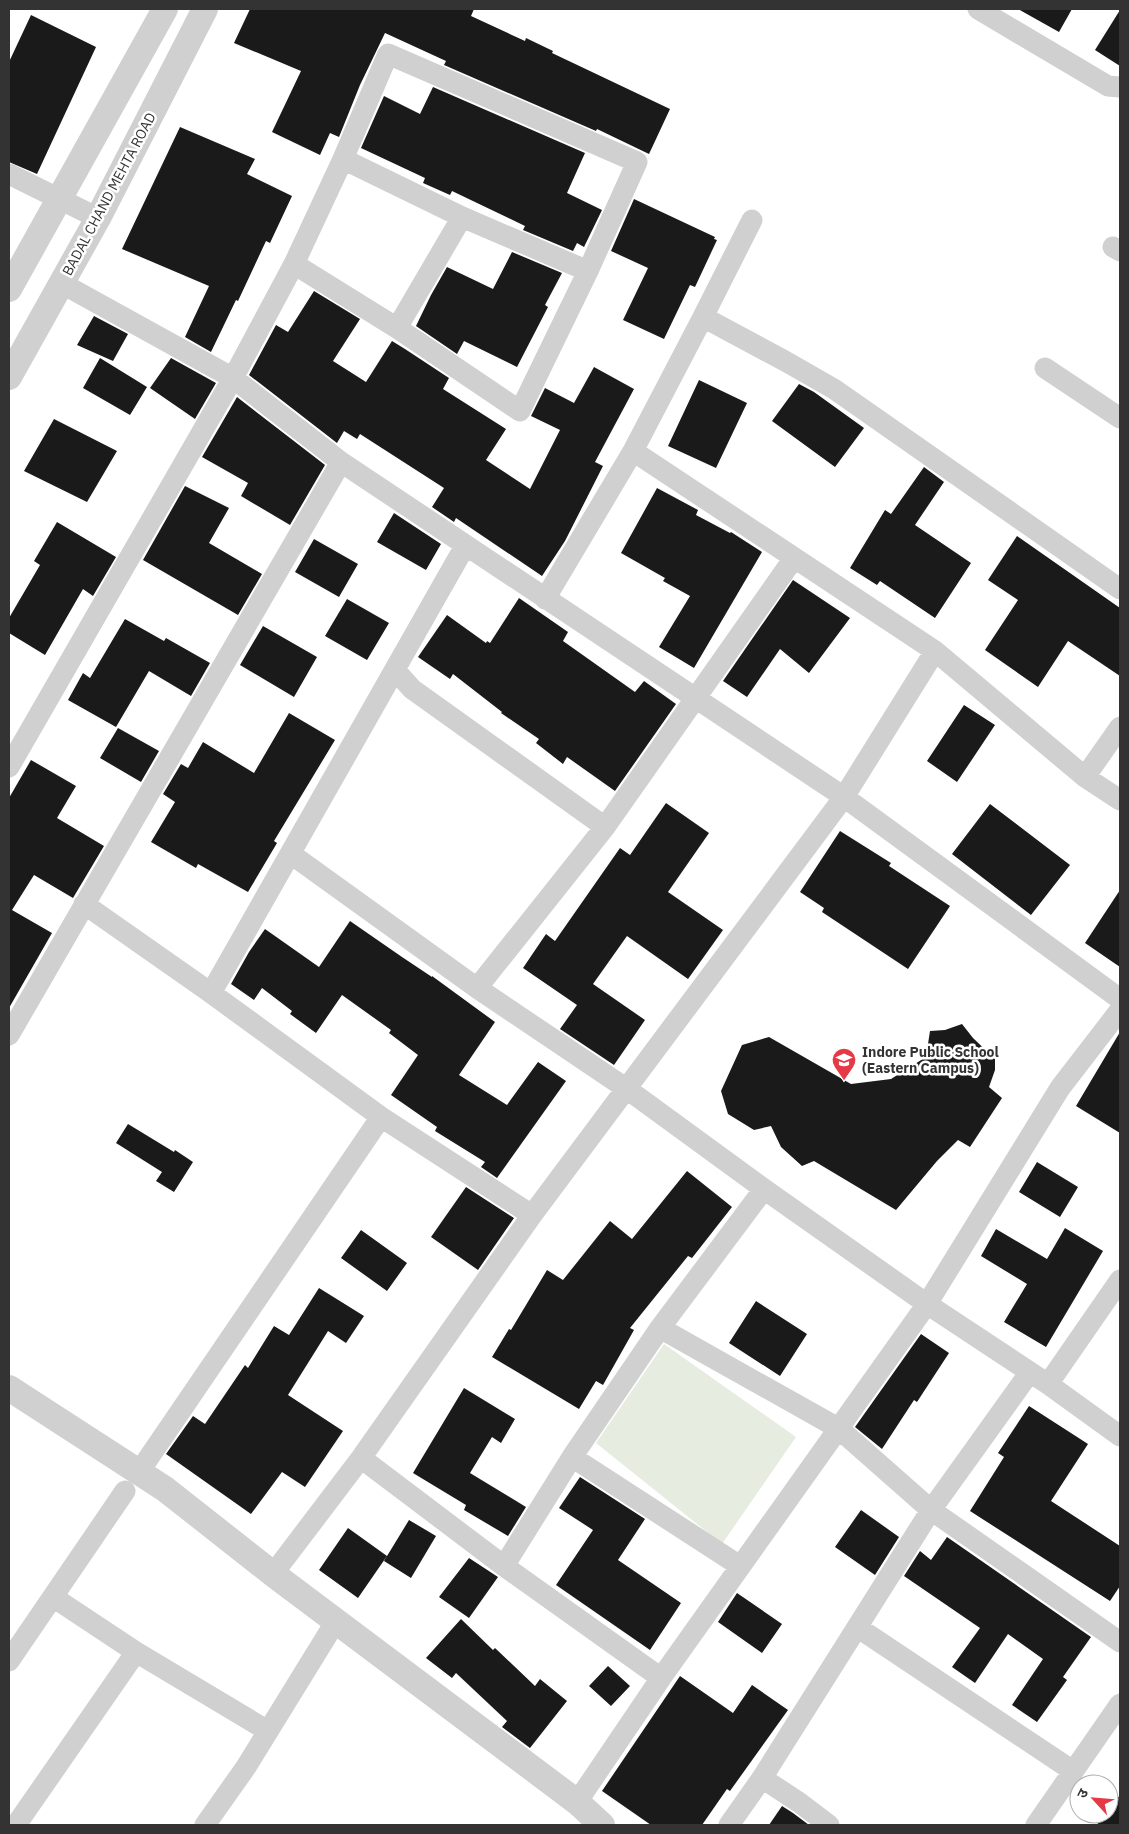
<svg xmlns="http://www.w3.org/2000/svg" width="1129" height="1834" viewBox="0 0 1129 1834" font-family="'IBM Plex Sans','Noto Sans Devanagari',sans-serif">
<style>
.green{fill:#e6ecdf}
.building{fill:#1a1a1a}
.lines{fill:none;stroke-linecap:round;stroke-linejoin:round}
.minor{stroke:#d0d0d0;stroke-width:21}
.tertiary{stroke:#d0d0d0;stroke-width:26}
.labels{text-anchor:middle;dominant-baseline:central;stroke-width:5;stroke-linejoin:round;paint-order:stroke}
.street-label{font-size:14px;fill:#333;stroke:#fff}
.poi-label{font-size:14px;font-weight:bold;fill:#333;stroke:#fff;text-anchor:start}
</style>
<rect width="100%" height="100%" fill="#fff"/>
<path class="green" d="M 664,1344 L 796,1437 L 722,1544 L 596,1443 Z"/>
<path class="building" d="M 250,9 L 474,9 L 471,16 L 525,41 L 526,38 L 553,51 L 552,53 L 670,109 L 649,154 L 597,129 L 596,131 L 444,65 L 446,61 L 385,33 L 360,85 L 339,137 L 330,133 L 320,155 L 272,132 L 301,71 L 234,43 Z
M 1018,9 L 1072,9 L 1059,32 Z
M 1120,10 L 1120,66 L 1095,50 Z
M 31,15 L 96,47 L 37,174 L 9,162 L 9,62 Z
M 433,87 L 585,153 L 567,193 L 602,210 L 584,247 L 577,243 L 573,251 L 523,230 L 525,226 L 452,191 L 450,195 L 423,183 L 425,178 L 361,148 L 384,96 L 420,114 Z
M 180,127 L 255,159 L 247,174 L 292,196 L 270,243 L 266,241 L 238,301 L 236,300 L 211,352 L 185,337 L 209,286 L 122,249 Z
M 634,199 L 715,237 L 714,239 L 717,240 L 695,287 L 690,285 L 664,339 L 623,320 L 648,268 L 611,251 Z
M 512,252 L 562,273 L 545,305 L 548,307 L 517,367 L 464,341 L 457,354 L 416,326 L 431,295 L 447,267 L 493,289 Z
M 314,291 L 360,319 L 333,361 L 366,382 L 392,341 L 405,349 L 449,378 L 443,389 L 506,429 L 486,460 L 530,489 L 560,430 L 531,416 L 545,388 L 574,403 L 594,367 L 634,389 L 595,462 L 603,466 L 565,541 L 542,576 L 456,518 L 454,522 L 432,507 L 444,488 L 360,434 L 357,439 L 344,431 L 337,443 L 249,375 L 276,325 L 288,332 Z
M 94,316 L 128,334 L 113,361 L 77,345 Z
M 100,358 L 147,387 L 130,415 L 83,388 Z
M 171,358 L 216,383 L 195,419 L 150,388 Z
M 699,380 L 747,403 L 716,468 L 668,446 Z
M 799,384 L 814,392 L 864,428 L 835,467 L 772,421 Z
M 237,397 L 325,465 L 290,525 L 241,496 L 248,483 L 202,457 Z
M 54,419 L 117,451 L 87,502 L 24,471 Z
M 924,467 L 944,482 L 915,525 L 971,563 L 935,618 L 880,581 L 877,585 L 850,568 L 885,510 L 891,514 Z
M 185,486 L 229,508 L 209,543 L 262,574 L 238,615 L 143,560 Z
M 657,488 L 698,510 L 696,515 L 730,533 L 731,532 L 762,552 L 694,668 L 659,647 L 690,596 L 663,581 L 665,578 L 621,553 Z
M 394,513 L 441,544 L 426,570 L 377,542 Z
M 57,522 L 116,557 L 93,596 L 83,589 L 45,655 L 9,633 L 9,618 L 40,565 L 34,561 Z
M 1017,536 L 1120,608 L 1120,676 L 1068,641 L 1038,687 L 985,650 L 1018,600 L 988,580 Z
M 314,539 L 358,564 L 339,597 L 295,572 Z
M 793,580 L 850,618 L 809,673 L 780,649 L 747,697 L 723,681 Z
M 519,598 L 568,632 L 563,641 L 635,692 L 644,681 L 676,704 L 615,791 L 567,757 L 563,764 L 536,743 L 539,739 L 501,713 L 502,712 L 453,674 L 450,679 L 418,657 L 447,615 L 486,643 L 487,641 L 490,643 Z
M 347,599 L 389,623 L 367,660 L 325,636 Z
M 125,619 L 164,641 L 166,638 L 210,663 L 191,696 L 149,671 L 116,727 L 68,700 L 83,673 L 90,678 Z
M 263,626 L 317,657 L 294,697 L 240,665 Z
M 964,705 L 995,725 L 957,782 L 927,761 Z
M 289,713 L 335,740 L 274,841 L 277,843 L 248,892 L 198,864 L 196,868 L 151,842 L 175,802 L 163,794 L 181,764 L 188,768 L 203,742 L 254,773 Z
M 118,728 L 159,751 L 141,782 L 100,758 Z
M 31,760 L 76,786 L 57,818 L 104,846 L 73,898 L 34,875 L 12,910 L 52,933 L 9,1008 L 9,798 Z
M 666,803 L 709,833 L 668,892 L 723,930 L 688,979 L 627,936 L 593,984 L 645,1020 L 614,1065 L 560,1029 L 577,1005 L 523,968 L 546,934 L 555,941 L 620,848 L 630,855 Z
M 990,804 L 1070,865 L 1031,915 L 952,854 Z
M 840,831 L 891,863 L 889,866 L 950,906 L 908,969 L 822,912 L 824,908 L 800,892 Z
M 1120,890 L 1120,967 L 1085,943 Z
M 350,921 L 402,957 L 432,977 L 432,976 L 495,1022 L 459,1075 L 507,1105 L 538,1062 L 566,1081 L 497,1178 L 481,1167 L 485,1162 L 435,1131 L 437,1127 L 391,1095 L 418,1055 L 389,1033 L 391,1030 L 342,995 L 316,1033 L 290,1014 L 292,1011 L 262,988 L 254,1000 L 231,984 L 249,952 L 265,929 L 319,967 Z
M 962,1024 L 973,1038 L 995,1059 L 995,1070 L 989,1087 L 1002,1098 L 970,1147 L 958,1140 L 937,1161 L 896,1210 L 814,1161 L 802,1166 L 781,1147 L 771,1126 L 754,1130 L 728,1114 L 721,1091 L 742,1045 L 769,1037 L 851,1084 L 891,1079 L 926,1057 L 930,1031 L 945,1030 Z
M 1120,1032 L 1120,1133 L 1076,1106 Z
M 128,1124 L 174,1152 L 175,1150 L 193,1162 L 174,1192 L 156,1181 L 162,1172 L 116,1143 Z
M 1037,1162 L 1078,1187 L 1060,1217 L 1019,1192 Z
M 687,1171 L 732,1207 L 692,1258 L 688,1256 L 630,1328 L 634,1330 L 603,1385 L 596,1381 L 579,1409 L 492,1357 L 509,1329 L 511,1330 L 547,1270 L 563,1280 L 610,1221 L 632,1239 Z
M 466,1187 L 514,1218 L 478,1270 L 431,1237 Z
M 1065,1228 L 1103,1251 L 1046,1347 L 1004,1322 L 1027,1284 L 981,1256 L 996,1229 L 1047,1259 Z
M 361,1230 L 407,1263 L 387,1291 L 341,1258 Z
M 319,1288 L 364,1316 L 346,1343 L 328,1331 L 288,1395 L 343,1431 L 305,1487 L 282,1472 L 251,1514 L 166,1454 L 193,1416 L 205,1424 L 245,1365 L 248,1368 L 274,1326 L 289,1335 Z
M 756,1301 L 807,1334 L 780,1376 L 729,1343 Z
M 921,1334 L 949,1353 L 917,1402 L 914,1400 L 882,1449 L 855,1427 Z
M 464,1388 L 515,1419 L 501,1443 L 492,1437 L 470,1473 L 526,1507 L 508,1536 L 464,1510 L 466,1505 L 413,1473 Z
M 1029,1406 L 1088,1444 L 1051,1501 L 1120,1546 L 1120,1586 L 1110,1601 L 970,1511 L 1004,1457 L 998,1453 Z
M 580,1477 L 645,1519 L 618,1560 L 681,1603 L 650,1650 L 556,1585 L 593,1530 L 559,1508 Z
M 861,1510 L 899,1537 L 875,1575 L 835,1547 Z
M 409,1520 L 436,1536 L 411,1578 L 384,1561 Z
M 348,1528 L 387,1556 L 358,1598 L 319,1570 Z
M 947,1537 L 1091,1637 L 1063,1677 L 1067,1680 L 1037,1722 L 1012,1705 L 1043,1659 L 1008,1634 L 975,1683 L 952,1667 L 980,1628 L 904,1576 L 920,1551 L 931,1560 Z
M 469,1558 L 498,1577 L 469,1618 L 439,1597 Z
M 737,1593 L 782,1624 L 762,1653 L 718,1622 Z
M 461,1619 L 493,1650 L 495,1648 L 535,1686 L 540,1679 L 567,1701 L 530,1748 L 502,1727 L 507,1721 L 456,1673 L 452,1678 L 426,1658 Z
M 608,1666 L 630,1686 L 611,1706 L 589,1686 Z
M 680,1676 L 733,1713 L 752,1685 L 788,1710 L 730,1791 L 727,1789 L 702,1825 L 651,1825 L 602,1791 Z
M 1109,1790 L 1120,1798 L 1120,1825 L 1100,1825 L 1084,1814 L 1109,1814 Z
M 782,1806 L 793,1813 L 809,1825 L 769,1825 Z"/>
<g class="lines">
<path class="minor" d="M 978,9 L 1108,86 L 1120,87
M 9,174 L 98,218
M 1113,247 L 1120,251
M 294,264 L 343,159
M 61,283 L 233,378 L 341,462 L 844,797 L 1120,999
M 703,317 L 752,220
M 397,328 L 462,217
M 1045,368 L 1120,418
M 633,451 L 935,651 L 1085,777 L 1120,800
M 545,599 L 633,451 L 703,317 L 785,361 L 834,389 L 1120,589
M 395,670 L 412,689 L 605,827
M 9,767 L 233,378 L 294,264 L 397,328 L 520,411 L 588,271 L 637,162 L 388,54 L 343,159 L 462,217 L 588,271
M 1085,777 L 1120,727
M 291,854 L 477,988 L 627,1089 L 764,1189 L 927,1304 L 1048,1384 L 1120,1436
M 84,904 L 211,993 L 381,1117 L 532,1215
M 477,988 L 605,827 L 794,558
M 211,993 L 465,546
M 9,1035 L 341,462
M 660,1328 L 838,1428 L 931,1510 L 1120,1642
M 1048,1384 L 1120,1280
M 572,1457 L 740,1566
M 361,1458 L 504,1566 L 661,1678
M 139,1472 L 381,1117
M 504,1566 L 572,1457 L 660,1328 L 764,1189
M 273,1574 L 361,1458 L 532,1215 L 844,797 L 935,651
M 857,1627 L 1073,1771
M 136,1652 L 268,1731
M 9,1661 L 125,1491
M 762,1778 L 800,1803 L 829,1825
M 577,1802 L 661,1678 L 927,1304 L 1060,1088 L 1120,1010
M 16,1825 L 136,1652 L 53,1597
M 205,1825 L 246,1767 L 336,1621
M 729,1825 L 762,1778 L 931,1510 L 1030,1372
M 1036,1825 L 1120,1704"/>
<path class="tertiary" d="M 9,289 L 165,9
M 9,377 L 98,218 L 205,9
M 9,1388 L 165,1489 L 273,1574 L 577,1802 L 602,1825"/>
</g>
<defs>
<symbol id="school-pin" viewBox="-11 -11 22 30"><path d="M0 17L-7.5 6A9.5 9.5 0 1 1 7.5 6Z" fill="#e63946" stroke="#fff"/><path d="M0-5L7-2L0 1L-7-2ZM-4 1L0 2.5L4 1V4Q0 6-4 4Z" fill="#fff"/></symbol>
</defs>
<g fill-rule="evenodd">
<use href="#school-pin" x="830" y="1046" width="28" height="38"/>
</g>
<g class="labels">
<g class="street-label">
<text transform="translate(109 194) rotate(-62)">BADAL CHAND MEHTA ROAD</text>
</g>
<g class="poi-label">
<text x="862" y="1052">Indore Public School<tspan x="862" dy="16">(Eastern Campus)</tspan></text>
</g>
</g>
<rect width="1129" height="1834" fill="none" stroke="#333333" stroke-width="20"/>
<g transform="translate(1094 1799) rotate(296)"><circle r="24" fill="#ffffff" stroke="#adadad"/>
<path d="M0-4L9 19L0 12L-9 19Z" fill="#e63946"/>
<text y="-8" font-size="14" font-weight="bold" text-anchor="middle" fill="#333333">उ</text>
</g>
</svg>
